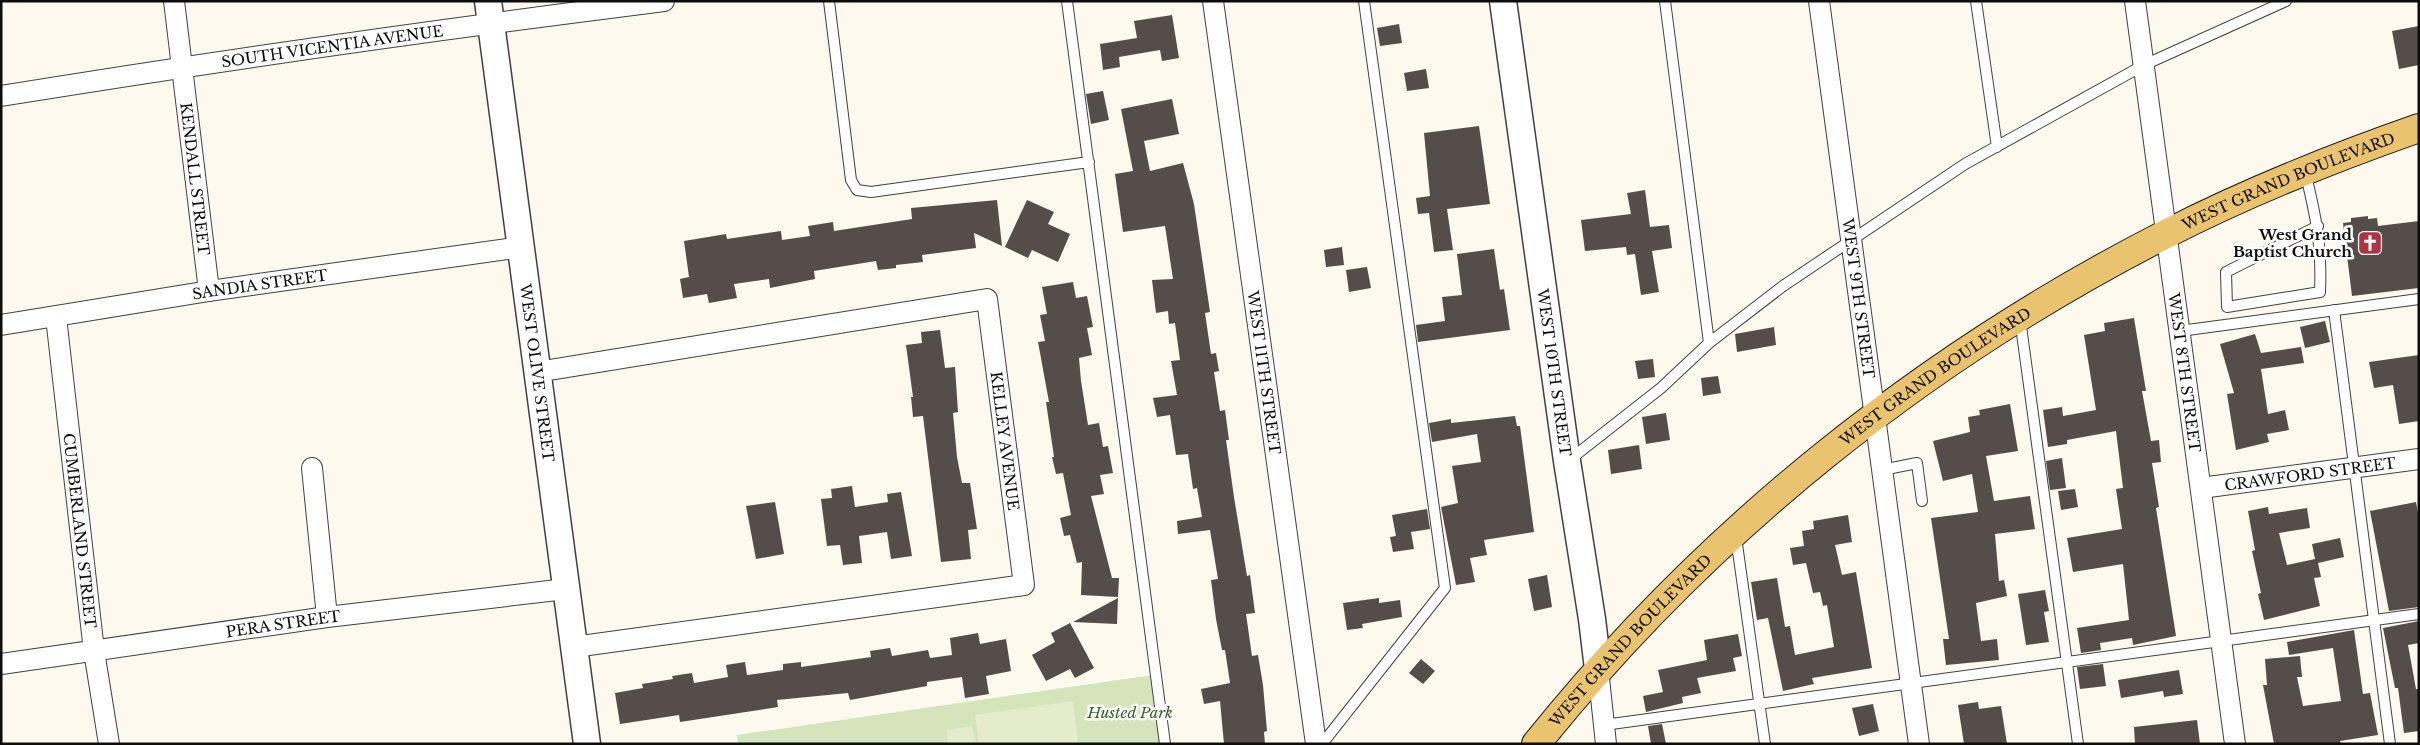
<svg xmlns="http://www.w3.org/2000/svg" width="2420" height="745" viewBox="0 0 2420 745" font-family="'Libre Baskerville',serif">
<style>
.green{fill:#d4e4bb}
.pitch{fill:#e4eccc}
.building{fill:#544d4a}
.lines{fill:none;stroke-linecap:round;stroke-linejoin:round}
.service-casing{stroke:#404040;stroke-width:12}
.minor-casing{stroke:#404040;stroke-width:22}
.tertiary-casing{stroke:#404040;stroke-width:29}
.primary-casing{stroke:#1e1e1e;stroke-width:30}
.service{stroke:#fff;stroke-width:10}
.minor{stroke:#fff;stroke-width:20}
.tertiary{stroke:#fff;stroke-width:26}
.primary{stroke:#eac371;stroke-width:28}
.labels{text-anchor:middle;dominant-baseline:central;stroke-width:5;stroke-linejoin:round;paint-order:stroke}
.street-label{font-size:15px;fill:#0d0d0d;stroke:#fff}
.poi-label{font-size:15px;font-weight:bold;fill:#0d0d0d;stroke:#fff;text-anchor:end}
.park-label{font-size:15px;font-style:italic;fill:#355e24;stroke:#fff}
</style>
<rect width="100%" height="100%" fill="#fdf9ee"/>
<path class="green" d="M 1160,674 L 1170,744 L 738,744 L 737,735 Z"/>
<path class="pitch" d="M 1073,701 L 1078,744 L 979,744 L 975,715 Z
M 972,726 L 976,744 L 948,744 L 946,730 Z"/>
<path class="building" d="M 1172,15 L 1179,58 L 1162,61 L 1160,50 L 1119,57 L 1120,67 L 1103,70 L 1100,44 L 1137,38 L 1134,21 Z
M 1399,24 L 1402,43 L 1380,46 L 1377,28 Z
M 2419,26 L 2419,65 L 2399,69 L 2392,31 Z
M 1426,69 L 1429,88 L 1407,91 L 1404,73 Z
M 1103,91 L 1109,120 L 1091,124 L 1086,94 Z
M 1172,99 L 1179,134 L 1144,141 L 1150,171 L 1183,163 L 1194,204 L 1210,312 L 1205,313 L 1211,354 L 1216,353 L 1219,371 L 1214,372 L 1220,411 L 1225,410 L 1229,440 L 1226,440 L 1234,497 L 1247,576 L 1250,575 L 1255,613 L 1246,614 L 1252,656 L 1258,655 L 1263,685 L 1267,731 L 1264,732 L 1265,744 L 1224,744 L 1220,701 L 1204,704 L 1201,689 L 1230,683 L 1225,650 L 1222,650 L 1216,619 L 1211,580 L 1218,579 L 1210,530 L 1178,534 L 1177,521 L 1202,517 L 1197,488 L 1193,489 L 1188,454 L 1176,455 L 1170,415 L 1157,417 L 1153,398 L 1177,395 L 1171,361 L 1180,360 L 1175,323 L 1169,324 L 1168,311 L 1156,313 L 1152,280 L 1173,279 L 1165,226 L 1123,232 L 1115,174 L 1133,171 L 1121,109 Z
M 1479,126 L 1490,204 L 1447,209 L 1453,250 L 1434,252 L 1429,213 L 1418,214 L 1416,198 L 1430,196 L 1424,133 Z
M 1645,190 L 1650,227 L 1669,225 L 1672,248 L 1652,251 L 1659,292 L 1641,295 L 1635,254 L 1627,255 L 1626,247 L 1585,251 L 1581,220 L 1631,214 L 1627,193 Z
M 997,200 L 1002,246 L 974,233 L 976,248 L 922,255 L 923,262 L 896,265 L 896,268 L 878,270 L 876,261 L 814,271 L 815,279 L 770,288 L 769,279 L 734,284 L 737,298 L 709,303 L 707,294 L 683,298 L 680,279 L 689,277 L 684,241 L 726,234 L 727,239 L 781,231 L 782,240 L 810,236 L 808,226 L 833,222 L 834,231 L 912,219 L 911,208 Z
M 1027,200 L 1054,212 L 1048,224 L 1070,234 L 1058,262 L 1032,250 L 1028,258 L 1005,247 Z
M 2368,216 L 2368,219 L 2377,218 L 2378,226 L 2419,221 L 2419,288 L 2352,296 L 2343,223 L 2351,222 L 2351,218 Z
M 1342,247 L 1344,265 L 1326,267 L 1324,250 Z
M 1494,249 L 1500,290 L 1504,289 L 1510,330 L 1418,342 L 1416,325 L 1445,321 L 1442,297 L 1462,295 L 1457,254 Z
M 1367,267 L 1371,288 L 1349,292 L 1346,270 Z
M 1073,282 L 1076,298 L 1087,296 L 1093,327 L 1087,328 L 1092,355 L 1079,358 L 1081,381 L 1088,425 L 1099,423 L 1103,447 L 1108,446 L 1113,473 L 1100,475 L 1104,494 L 1091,496 L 1112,578 L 1119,578 L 1118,597 L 1081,595 L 1082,562 L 1077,563 L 1070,535 L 1064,536 L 1060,518 L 1071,515 L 1063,473 L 1056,474 L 1052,457 L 1054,457 L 1046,402 L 1049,402 L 1038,342 L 1045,341 L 1040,315 L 1047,314 L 1042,287 Z
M 2134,318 L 2146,391 L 2142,391 L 2151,441 L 2159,440 L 2161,462 L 2152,463 L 2159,507 L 2156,508 L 2176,636 L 2133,645 L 2132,638 L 2100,643 L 2101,650 L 2081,653 L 2077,628 L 2129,620 L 2123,564 L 2073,572 L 2067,538 L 2122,529 L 2116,489 L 2123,488 L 2116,431 L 2067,440 L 2067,444 L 2048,447 L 2043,410 L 2062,407 L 2063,416 L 2096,410 L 2084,335 L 2105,331 L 2104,323 Z
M 2325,321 L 2330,342 L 2305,348 L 2300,327 Z
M 1774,327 L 1776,345 L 1737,352 L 1735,334 Z
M 940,330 L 945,368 L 955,367 L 958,412 L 953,413 L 957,457 L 962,483 L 970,483 L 977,529 L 968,530 L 971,559 L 941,562 L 923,416 L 913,417 L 911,397 L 913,397 L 906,345 L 922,343 L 921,332 Z
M 2255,334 L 2261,353 L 2301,347 L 2304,363 L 2261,369 L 2268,414 L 2285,410 L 2289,430 L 2267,434 L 2269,442 L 2236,450 L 2227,394 L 2234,393 L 2220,344 Z
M 2419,355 L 2419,421 L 2399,424 L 2393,385 L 2374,388 L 2369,362 Z
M 1653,359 L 1655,377 L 1638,379 L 1635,361 Z
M 1718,376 L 1721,393 L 1703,396 L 1701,378 Z
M 2010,404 L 2018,451 L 1986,456 L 1994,501 L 2030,496 L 2035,529 L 1995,534 L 1999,581 L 2004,580 L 2007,596 L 1976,603 L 1981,641 L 1997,639 L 1999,660 L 1946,665 L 1943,639 L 1949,639 L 1931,518 L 1978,512 L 1972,474 L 1943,481 L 1933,441 L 1970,432 L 1968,417 L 1980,415 L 1979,410 Z
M 1666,413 L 1670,440 L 1646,444 L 1642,417 Z
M 1515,416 L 1517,426 L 1520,426 L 1534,532 L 1484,540 L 1487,555 L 1470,558 L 1475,582 L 1456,585 L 1441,507 L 1458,503 L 1452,466 L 1481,462 L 1477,434 L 1432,442 L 1429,423 L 1451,419 L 1451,423 Z
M 1639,445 L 1642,469 L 1611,474 L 1608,450 Z
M 2062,458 L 2066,488 L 2050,490 L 2046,461 Z
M 852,486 L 855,507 L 888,502 L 887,494 L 901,492 L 912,556 L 891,559 L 887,532 L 859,536 L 862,563 L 843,565 L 840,545 L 827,546 L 821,499 L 832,498 L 831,489 Z
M 2075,489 L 2078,507 L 2061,510 L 2058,491 Z
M 775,502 L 784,554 L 756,559 L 746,506 Z
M 2416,502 L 2419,518 L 2419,607 L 2389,611 L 2370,511 Z
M 2268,507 L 2269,514 L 2307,508 L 2310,528 L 2279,533 L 2287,565 L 2315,559 L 2312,544 L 2340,538 L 2344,557 L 2318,563 L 2321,577 L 2314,578 L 2320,606 L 2264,620 L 2258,594 L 2261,593 L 2252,551 L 2255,550 L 2248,511 Z
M 1427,509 L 1430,529 L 1411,532 L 1414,549 L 1393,552 L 1390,537 L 1396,536 L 1392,515 Z
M 1848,515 L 1852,542 L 1835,545 L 1842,575 L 1856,572 L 1872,668 L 1812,678 L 1814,684 L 1783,691 L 1768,618 L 1757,620 L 1751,582 L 1777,578 L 1785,627 L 1790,626 L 1795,655 L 1834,647 L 1827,605 L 1823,606 L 1820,592 L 1813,593 L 1806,563 L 1793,565 L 1790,548 L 1804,546 L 1802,531 L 1814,529 L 1813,521 Z
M 1547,575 L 1552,607 L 1534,611 L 1528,579 Z
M 2045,590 L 2049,611 L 2044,612 L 2049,642 L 2026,645 L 2018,594 Z
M 1118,598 L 1117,624 L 1073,622 Z
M 1379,598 L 1379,603 L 1400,600 L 1402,617 L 1362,624 L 1363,628 L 1347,630 L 1343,603 Z
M 2419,621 L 2419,643 L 2408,645 L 2416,689 L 2419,689 L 2419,731 L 2404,733 L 2398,688 L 2395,688 L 2383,628 Z
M 1070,623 L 1094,668 L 1075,678 L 1070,669 L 1046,681 L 1032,655 L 1055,642 L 1051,633 Z
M 2354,630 L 2363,694 L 2370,693 L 2378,735 L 2340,741 L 2341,744 L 2274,744 L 2263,685 L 2267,685 L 2265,659 L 2300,656 L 2302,677 L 2297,677 L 2303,706 L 2341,701 L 2333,648 L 2289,655 L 2287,642 Z
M 978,633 L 980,644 L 1006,639 L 1011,671 L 986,676 L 989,694 L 965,698 L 962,677 L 927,682 L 927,686 L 850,700 L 848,693 L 777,700 L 778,707 L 680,722 L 679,715 L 620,724 L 615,693 L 643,688 L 642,684 L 673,679 L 672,676 L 692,673 L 694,683 L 728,677 L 726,665 L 745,662 L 747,675 L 783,670 L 783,664 L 801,662 L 801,667 L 871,657 L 870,651 L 890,648 L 892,656 L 928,650 L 930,658 L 952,655 L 950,638 Z
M 1738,634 L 1742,656 L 1733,658 L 1736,671 L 1697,678 L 1701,693 L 1682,697 L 1683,703 L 1646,712 L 1643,696 L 1663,692 L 1658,670 L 1707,660 L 1704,640 Z
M 1421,659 L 1435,671 L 1423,684 L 1409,673 Z
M 2103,664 L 2106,686 L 2080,689 L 2077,667 Z
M 2179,670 L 2183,694 L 2164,697 L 2163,691 L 2121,698 L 2118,680 Z
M 1978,702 L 1979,709 L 2001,706 L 2007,744 L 1964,744 L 1958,705 Z
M 1873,704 L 1879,731 L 1859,736 L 1852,708 Z
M 2197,720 L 2200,744 L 2135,744 L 2134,727 Z
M 1662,724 L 1666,744 L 1651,744 L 1648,726 Z"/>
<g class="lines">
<defs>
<path id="service" d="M 829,1 L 851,180 L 857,190 L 871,192 L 1089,162
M 1067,1 L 1165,744
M 1665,1 L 1709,343
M 1976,1 L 1997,147
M 2305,172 C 2316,215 2322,247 2320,292 L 2227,307 L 2226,272 L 2318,226
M 2334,310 L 2390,744
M 2020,319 L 2078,744
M 2180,331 L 2419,299
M 1568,461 L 1661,388 L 1709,343 L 1783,286 L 1965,164 L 2144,65 L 2286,1
M 1882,470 L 1917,463 L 1922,501
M 1736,537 L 1765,744
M 1604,725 L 2419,614
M 1322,744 L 1445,588 L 1364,1"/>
<g id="minor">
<path id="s1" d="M 174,1 L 209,291"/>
<path id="s2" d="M 1213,1 L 1316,744"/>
<path id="s3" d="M 1819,1 L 1919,744"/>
<path id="s4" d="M 2135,1 L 2235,744"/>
<path id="s5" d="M 1,96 C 222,60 442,29 664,1"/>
<path id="s6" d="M 56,317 L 94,651 L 109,744"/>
<path id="s7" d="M 1,325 L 209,291 L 521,247"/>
<path id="s8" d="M 537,372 L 987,299 L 1024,585 L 574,647"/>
<path d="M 312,468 L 327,617"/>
<path id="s9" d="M 2201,488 L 2419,459"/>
<path id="s10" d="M 1,664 L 327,617 L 566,589"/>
<path d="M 1598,669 L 1606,744"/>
</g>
<g id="tertiary">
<path id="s11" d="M 488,1 L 587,744"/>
<path id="s12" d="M 1503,1 L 1567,461 L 1592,619 L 1598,669"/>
</g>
<g id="primary">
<path id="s13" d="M 1536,744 C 1707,531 1923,358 2166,234 C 2248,192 2333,158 2419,128"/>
</g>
</defs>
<use href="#service" class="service-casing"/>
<use href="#minor" class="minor-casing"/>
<use href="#tertiary" class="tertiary-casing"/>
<use href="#primary" class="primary-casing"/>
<use href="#service" class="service"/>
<use href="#minor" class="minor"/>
<use href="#tertiary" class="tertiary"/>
<use href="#primary" class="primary"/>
</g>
<defs>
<symbol id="church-square" viewBox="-11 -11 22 22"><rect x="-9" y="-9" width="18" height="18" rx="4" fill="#ae3343" stroke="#fff"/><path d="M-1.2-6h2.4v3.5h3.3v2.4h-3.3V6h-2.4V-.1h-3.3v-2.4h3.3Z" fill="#fff"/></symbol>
</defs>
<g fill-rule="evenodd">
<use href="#church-square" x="2356" y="229" width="28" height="28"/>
</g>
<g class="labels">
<g class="street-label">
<text stroke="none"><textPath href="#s5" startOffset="335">SOUTH VICENTIA AVENUE</textPath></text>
<text stroke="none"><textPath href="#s1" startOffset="179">KENDALL STREET</textPath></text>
<text stroke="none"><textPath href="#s13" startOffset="950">WEST GRAND BOULEVARD</textPath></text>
<text stroke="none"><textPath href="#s7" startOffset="262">SANDIA STREET</textPath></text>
<text stroke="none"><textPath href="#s3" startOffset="300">WEST 9TH STREET</textPath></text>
<text stroke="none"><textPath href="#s2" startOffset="375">WEST 11TH STREET</textPath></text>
<text stroke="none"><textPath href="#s12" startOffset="375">WEST 10TH STREET</textPath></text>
<text stroke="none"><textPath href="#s4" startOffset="375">WEST 8TH STREET</textPath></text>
<text stroke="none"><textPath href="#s11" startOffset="375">WEST OLIVE STREET</textPath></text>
<text stroke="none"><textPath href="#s13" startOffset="545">WEST GRAND BOULEVARD</textPath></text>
<text stroke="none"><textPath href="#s8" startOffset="599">KELLEY AVENUE</textPath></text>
<text stroke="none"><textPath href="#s9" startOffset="110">CRAWFORD STREET</textPath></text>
<text stroke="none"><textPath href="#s6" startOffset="215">CUMBERLAND STREET</textPath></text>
<text stroke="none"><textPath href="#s10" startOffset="285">PERA STREET</textPath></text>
<text stroke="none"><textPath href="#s13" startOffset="140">WEST GRAND BOULEVARD</textPath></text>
</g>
<g class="poi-label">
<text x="2352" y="234">West Grand<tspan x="2352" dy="17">Baptist Church</tspan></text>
</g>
<g class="park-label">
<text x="1130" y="712">Husted Park</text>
</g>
</g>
<rect width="2420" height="745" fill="none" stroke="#0d0d0d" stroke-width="5"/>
</svg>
